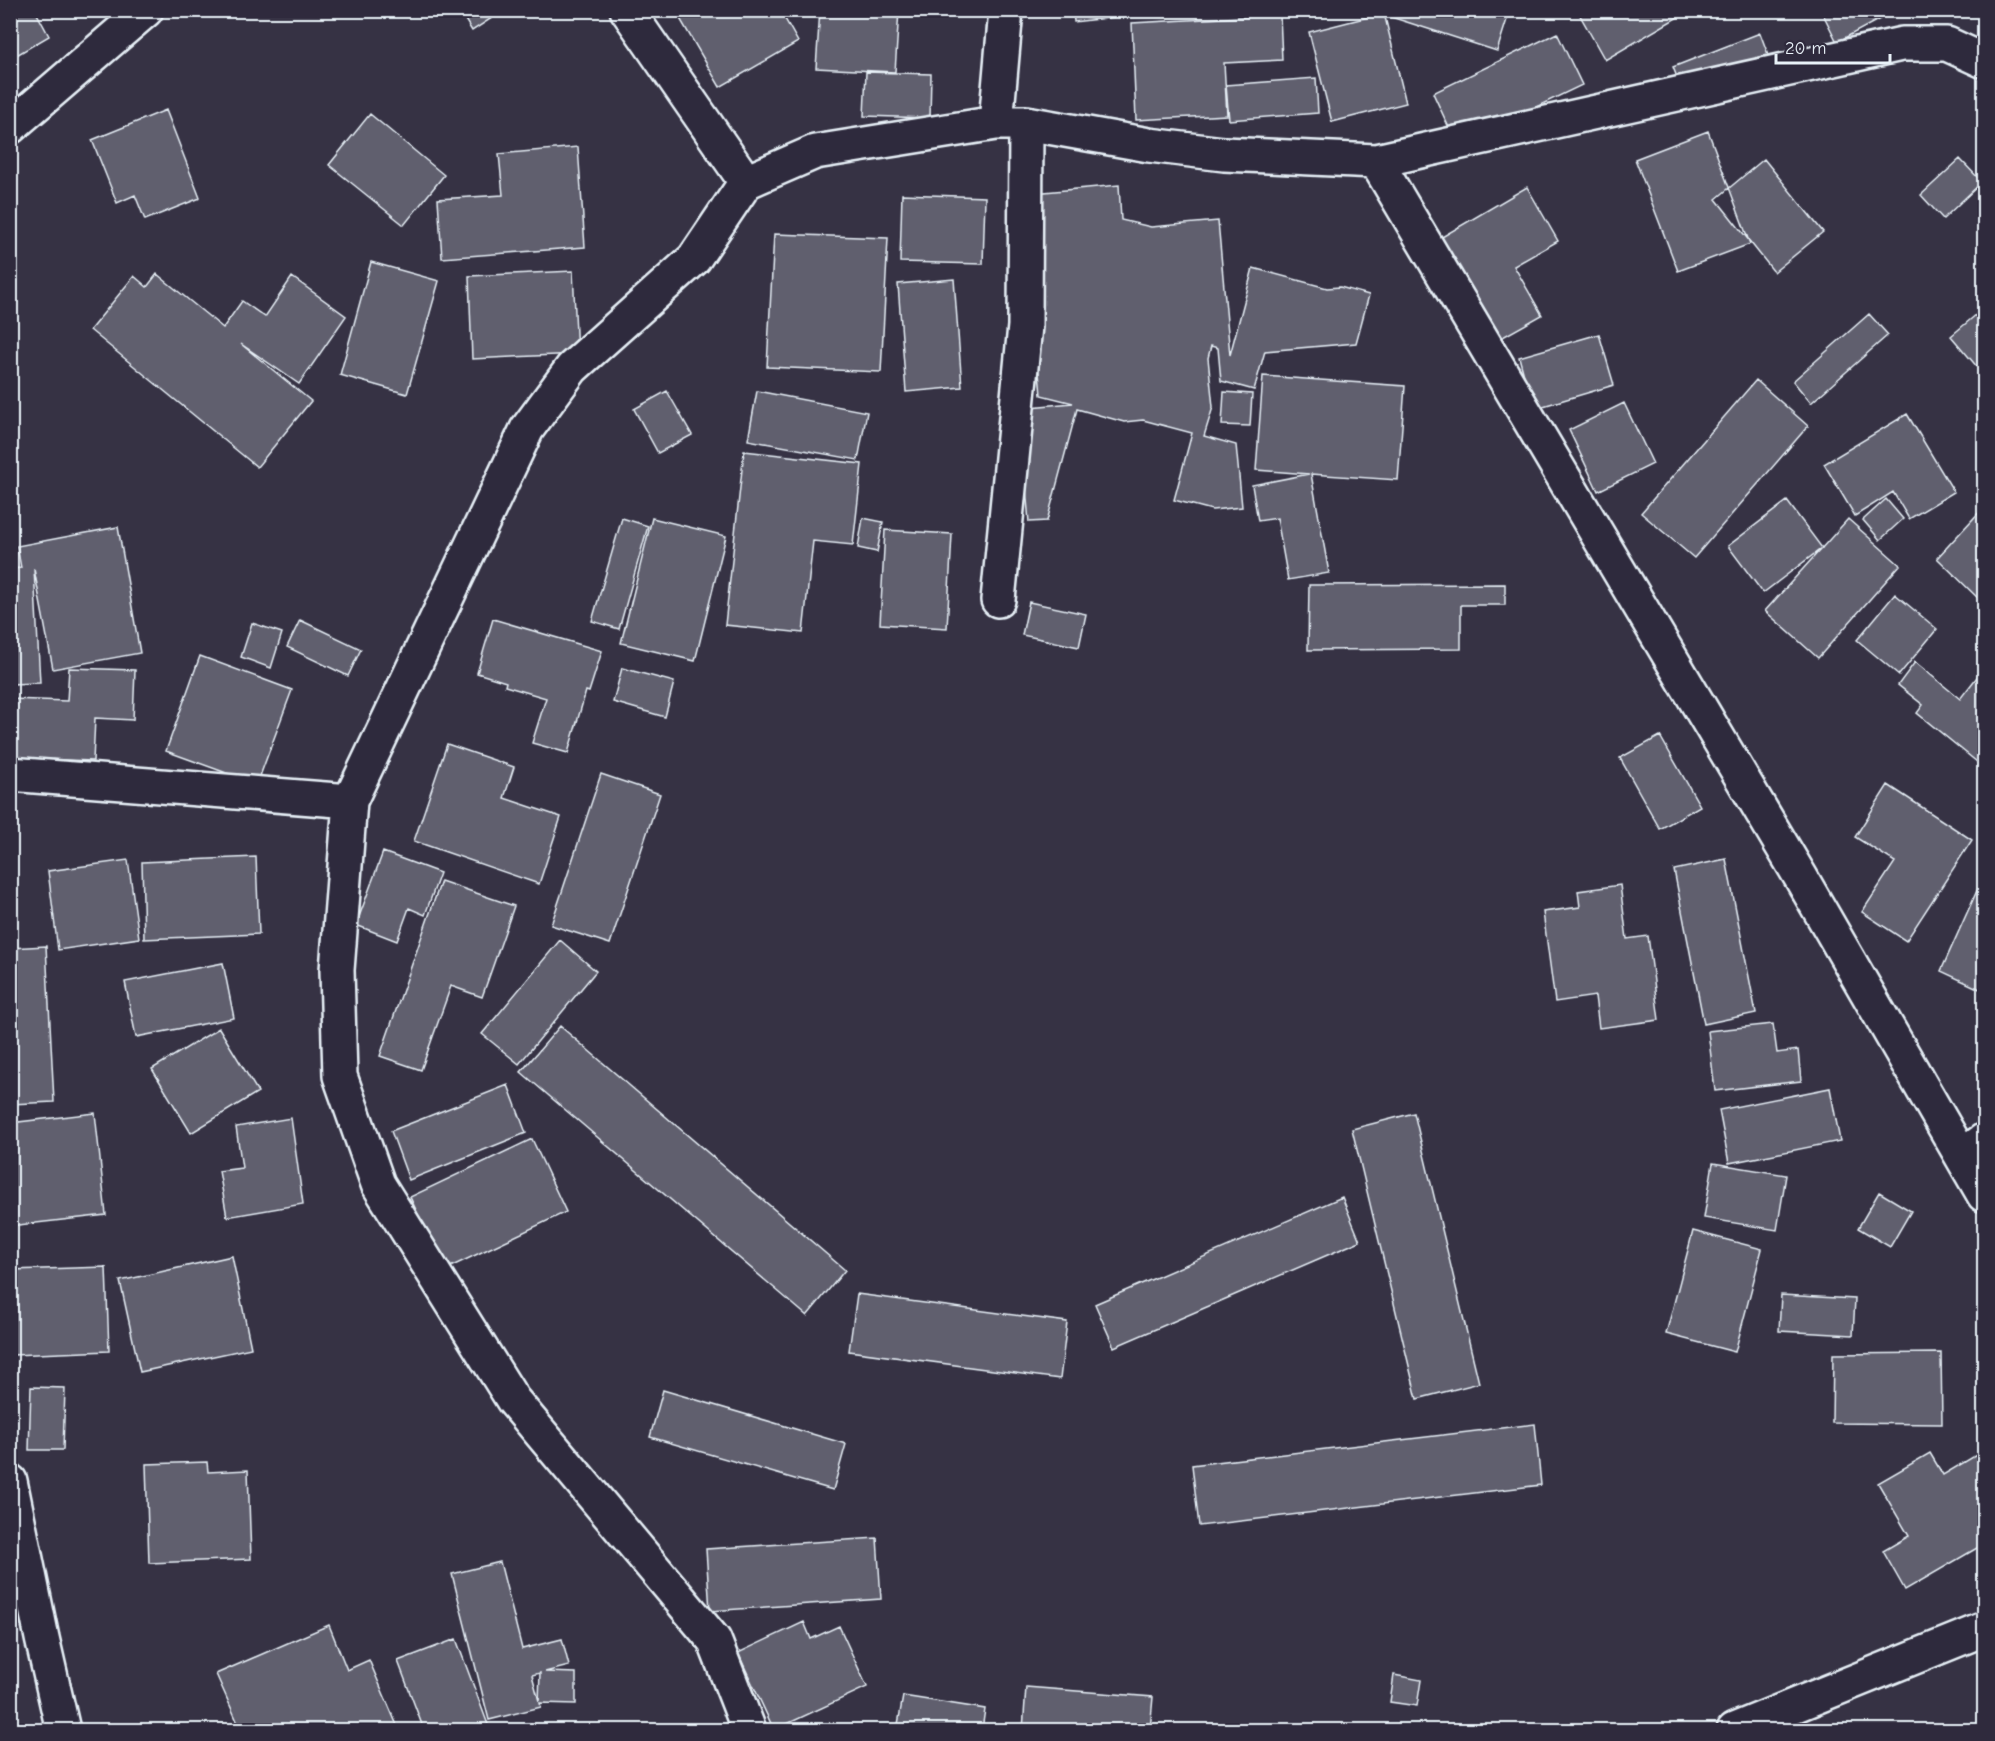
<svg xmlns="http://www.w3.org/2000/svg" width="1995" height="1741" viewBox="0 0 1995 1741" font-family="'Comic Neue',sans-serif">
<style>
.building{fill:#605e6e;stroke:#e8f1f8;stroke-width:1.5;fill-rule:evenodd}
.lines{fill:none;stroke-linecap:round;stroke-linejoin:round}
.minor-casing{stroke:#e8f1f8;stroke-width:38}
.minor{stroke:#2f2a3d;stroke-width:33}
</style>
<rect width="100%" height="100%" fill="#363244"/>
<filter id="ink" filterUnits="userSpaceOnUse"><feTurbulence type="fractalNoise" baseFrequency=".0167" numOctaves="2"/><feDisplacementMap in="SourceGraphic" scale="12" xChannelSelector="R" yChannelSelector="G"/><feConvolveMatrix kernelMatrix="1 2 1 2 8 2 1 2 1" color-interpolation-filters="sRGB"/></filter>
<g filter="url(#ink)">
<path class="building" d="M 10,10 L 35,10 L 49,36 L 10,59 Z
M 459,10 L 504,10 L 472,31 Z
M 675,10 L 780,10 L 798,42 L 720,87 Z
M 820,10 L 899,10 L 895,72 L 816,68 Z
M 1073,10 L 1131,10 L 1132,15 L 1074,22 Z
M 1393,10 L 1510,10 L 1497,51 L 1391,17 Z
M 1577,10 L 1672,10 L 1674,15 L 1672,10 L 1690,10 L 1605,60 Z
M 1825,10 L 1879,10 L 1882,18 L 1837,42 L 1822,12 Z
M 1384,13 L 1406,103 L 1332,122 L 1309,32 Z
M 1280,15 L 1282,60 L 1224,63 L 1227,115 L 1136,120 L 1132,23 Z
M 1557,33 L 1582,85 L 1457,145 L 1433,93 Z
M 1760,33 L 1772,65 L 1685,98 L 1673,67 Z
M 866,72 L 931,74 L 930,118 L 864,116 Z
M 1316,78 L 1318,113 L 1229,120 L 1226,85 Z
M 166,110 L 200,198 L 145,220 L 135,195 L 117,203 L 92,140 Z
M 370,114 L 444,175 L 404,225 L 329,165 Z
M 1708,131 L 1750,244 L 1678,271 L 1635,159 Z
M 578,147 L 585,247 L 442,258 L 438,199 L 503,195 L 499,154 Z
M 1764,159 L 1823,232 L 1774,272 L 1716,199 Z
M 1960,159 L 1982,182 L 1943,219 L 1921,195 Z
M 1119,185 L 1121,220 L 1151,227 L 1218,221 L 1230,355 L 1253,268 L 1327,288 L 1340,287 L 1369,295 L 1356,343 L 1265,351 L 1254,390 L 1221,381 L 1218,348 L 1211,346 L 1208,358 L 1213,407 L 1204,436 L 1236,445 L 1242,507 L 1212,510 L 1174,500 L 1192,433 L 1143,420 L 1124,422 L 1077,409 L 1047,521 L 1029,522 L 1019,408 L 1073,403 L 1041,395 L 1023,194 Z
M 1527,187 L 1558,241 L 1514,266 L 1542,315 L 1494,342 L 1435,241 Z
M 902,194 L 985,197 L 983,264 L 900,262 Z
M 774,234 L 888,238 L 881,372 L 767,367 Z
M 371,262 L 439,281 L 407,394 L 340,375 Z
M 573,271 L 577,354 L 472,359 L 469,276 Z
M 157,274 L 223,328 L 242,301 L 265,317 L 292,277 L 346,316 L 299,384 L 241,344 L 311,401 L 257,467 L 90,330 L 134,276 L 147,287 Z
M 954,279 L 962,387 L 906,392 L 898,284 Z
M 1984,308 L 1984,375 L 1951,336 Z
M 1869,314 L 1888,335 L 1811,403 L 1793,381 Z
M 1599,334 L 1614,385 L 1533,409 L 1519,357 Z
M 1263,376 L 1405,386 L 1398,480 L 1311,474 L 1329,573 L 1288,580 L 1277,518 L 1258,521 L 1252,485 L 1309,474 L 1256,470 Z
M 1756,380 L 1808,426 L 1694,558 L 1641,513 Z
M 667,391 L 692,435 L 658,453 L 634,409 Z
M 757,391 L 867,412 L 858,460 L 748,440 Z
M 1224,392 L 1252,394 L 1250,426 L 1222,425 Z
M 1624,403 L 1653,464 L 1598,491 L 1569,430 Z
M 1907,414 L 1954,492 L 1909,519 L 1893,492 L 1855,516 L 1824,464 Z
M 744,451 L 862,464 L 853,545 L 813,541 L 803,633 L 725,625 Z
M 1886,499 L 1903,519 L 1880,540 L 1863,520 Z
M 1787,501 L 1822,548 L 1763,593 L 1728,546 Z
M 1984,507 L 1984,604 L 1937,558 Z
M 622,518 L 648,526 L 619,629 L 592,621 Z
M 652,518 L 726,536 L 695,661 L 621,643 Z
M 863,518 L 883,522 L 877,552 L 858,548 Z
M 1848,519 L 1900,565 L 1818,658 L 1765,611 Z
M 118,527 L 140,653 L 53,669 L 34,569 L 40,683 L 10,684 L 10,569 L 21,568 L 17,546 Z
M 885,530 L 952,534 L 947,628 L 880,624 Z
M 1505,584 L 1505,605 L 1461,605 L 1461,649 L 1308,650 L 1309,585 Z
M 1895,594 L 1937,629 L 1899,675 L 1857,640 Z
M 1029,602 L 1086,614 L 1079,647 L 1022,635 Z
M 493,619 L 602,651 L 589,692 L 586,691 L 568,753 L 532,743 L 546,698 L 505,686 L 506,682 L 477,673 Z
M 300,620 L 361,649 L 348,676 L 287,647 Z
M 252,623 L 282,633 L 271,668 L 241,657 Z
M 200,656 L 292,690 L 257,784 L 166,751 Z
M 1915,662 L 1960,699 L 1984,668 L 1984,752 L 1977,762 L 1917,713 L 1923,705 L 1898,685 Z
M 69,668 L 135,670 L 133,720 L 95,718 L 93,761 L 10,758 L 10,699 L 67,701 Z
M 622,668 L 674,682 L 665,717 L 613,702 Z
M 1660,736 L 1700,806 L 1660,829 L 1620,758 Z
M 447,744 L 514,767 L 504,798 L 561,817 L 539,884 L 414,841 Z
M 601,774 L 660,794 L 610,944 L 551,925 Z
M 1888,785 L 1972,840 L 1906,941 L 1862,912 L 1895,862 L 1855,837 Z
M 383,852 L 440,873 L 425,915 L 409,908 L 397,941 L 356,925 Z
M 256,857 L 259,934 L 144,939 L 142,862 Z
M 1726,859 L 1756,1013 L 1704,1024 L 1674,870 Z
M 128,860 L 139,938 L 58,950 L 48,871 Z
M 1984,875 L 1984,991 L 1941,971 Z
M 441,881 L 514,906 L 482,997 L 451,986 L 421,1070 L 380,1056 Z
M 1620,885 L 1627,939 L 1648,936 L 1659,1020 L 1599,1028 L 1595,996 L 1555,1002 L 1543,912 L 1580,907 L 1578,891 Z
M 560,940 L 596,971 L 519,1064 L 482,1034 Z
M 46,946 L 54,1102 L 10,1104 L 10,948 Z
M 223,963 L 234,1018 L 136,1037 L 125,982 Z
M 1773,1024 L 1777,1053 L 1798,1050 L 1801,1081 L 1715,1091 L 1708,1031 Z
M 560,1026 L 845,1270 L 807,1316 L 521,1072 Z
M 219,1028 L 258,1092 L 191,1133 L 152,1069 Z
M 508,1085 L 526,1133 L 409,1180 L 391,1131 Z
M 1830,1088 L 1840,1141 L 1729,1163 L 1719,1110 Z
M 95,1113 L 106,1215 L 10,1226 L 10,1123 Z
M 1414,1113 L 1479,1383 L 1417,1399 L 1352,1129 Z
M 291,1118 L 303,1204 L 227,1217 L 219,1171 L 242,1168 L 236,1127 Z
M 532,1139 L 566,1212 L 444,1270 L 410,1197 Z
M 1713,1163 L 1786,1175 L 1777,1230 L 1704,1218 Z
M 1879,1192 L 1911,1211 L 1890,1247 L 1858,1228 Z
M 1342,1197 L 1360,1241 L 1114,1347 L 1095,1304 Z
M 1693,1231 L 1762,1249 L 1735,1352 L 1666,1334 Z
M 232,1256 L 251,1348 L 140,1372 L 120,1281 Z
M 106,1267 L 109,1351 L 12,1355 L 10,1270 Z
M 857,1294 L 1067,1322 L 1060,1379 L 849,1351 Z
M 1781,1295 L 1855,1299 L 1853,1335 L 1779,1331 Z
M 1941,1353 L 1942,1424 L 1832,1423 L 1833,1354 Z
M 31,1387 L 65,1388 L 63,1450 L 29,1450 Z
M 663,1390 L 846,1444 L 833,1490 L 650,1437 Z
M 1535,1424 L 1541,1485 L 1199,1526 L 1192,1465 Z
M 1930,1453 L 1943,1475 L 1978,1454 L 1984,1465 L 1984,1544 L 1905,1590 L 1883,1551 L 1909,1536 L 1878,1483 Z
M 207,1462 L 208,1472 L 248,1470 L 251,1559 L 149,1563 L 146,1464 Z
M 877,1538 L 881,1599 L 710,1611 L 706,1549 Z
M 500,1562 L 522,1649 L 562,1639 L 569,1666 L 545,1672 L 576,1673 L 576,1704 L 540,1703 L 541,1707 L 489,1720 L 452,1574 ZM 540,1673 L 539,1701 L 532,1675 Z
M 804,1622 L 811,1639 L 839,1626 L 867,1687 L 774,1730 L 738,1653 Z
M 329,1625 L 347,1670 L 369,1660 L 399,1730 L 241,1730 L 216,1674 Z
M 456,1639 L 490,1730 L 424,1730 L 398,1661 Z
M 1394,1675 L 1421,1680 L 1417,1706 L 1390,1702 Z
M 1026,1687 L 1153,1697 L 1150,1730 L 1023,1730 Z
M 903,1696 L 985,1709 L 982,1730 L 897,1730 Z"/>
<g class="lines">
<defs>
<path id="minor" d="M 627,10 L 746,182
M 996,123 L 1026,123 L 1149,145 L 1224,154 L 1376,161 L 1902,44 L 1947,44 L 1984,61
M 10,127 L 146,10
M 1376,161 L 1800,876 L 1984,1195
M 998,600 L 1025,326 L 1026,123
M 10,774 L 350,801
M 1962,1156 L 1984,1140
M 10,1481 L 42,1638 L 63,1730
M 749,1730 L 714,1640 L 513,1400 L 378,1184 L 340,1076 L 337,970 L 350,801 L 527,429 L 572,368 L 694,259 L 746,182 L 815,152 L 996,123 L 1006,10
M 1734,1730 L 1984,1629"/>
</defs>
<use href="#minor" class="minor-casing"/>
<use href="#minor" class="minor"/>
</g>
</g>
<rect width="1995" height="1741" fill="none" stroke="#2f2a3d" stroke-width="36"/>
<rect x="18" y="18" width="1959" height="1705" fill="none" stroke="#e8f1f8" stroke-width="2" filter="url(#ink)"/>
<path d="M1776 54v9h114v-9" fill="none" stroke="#e8f1f8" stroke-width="3"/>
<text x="1785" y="54" font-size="18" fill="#e8f1f8" stroke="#2f2a3d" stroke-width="4.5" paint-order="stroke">20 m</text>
</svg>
